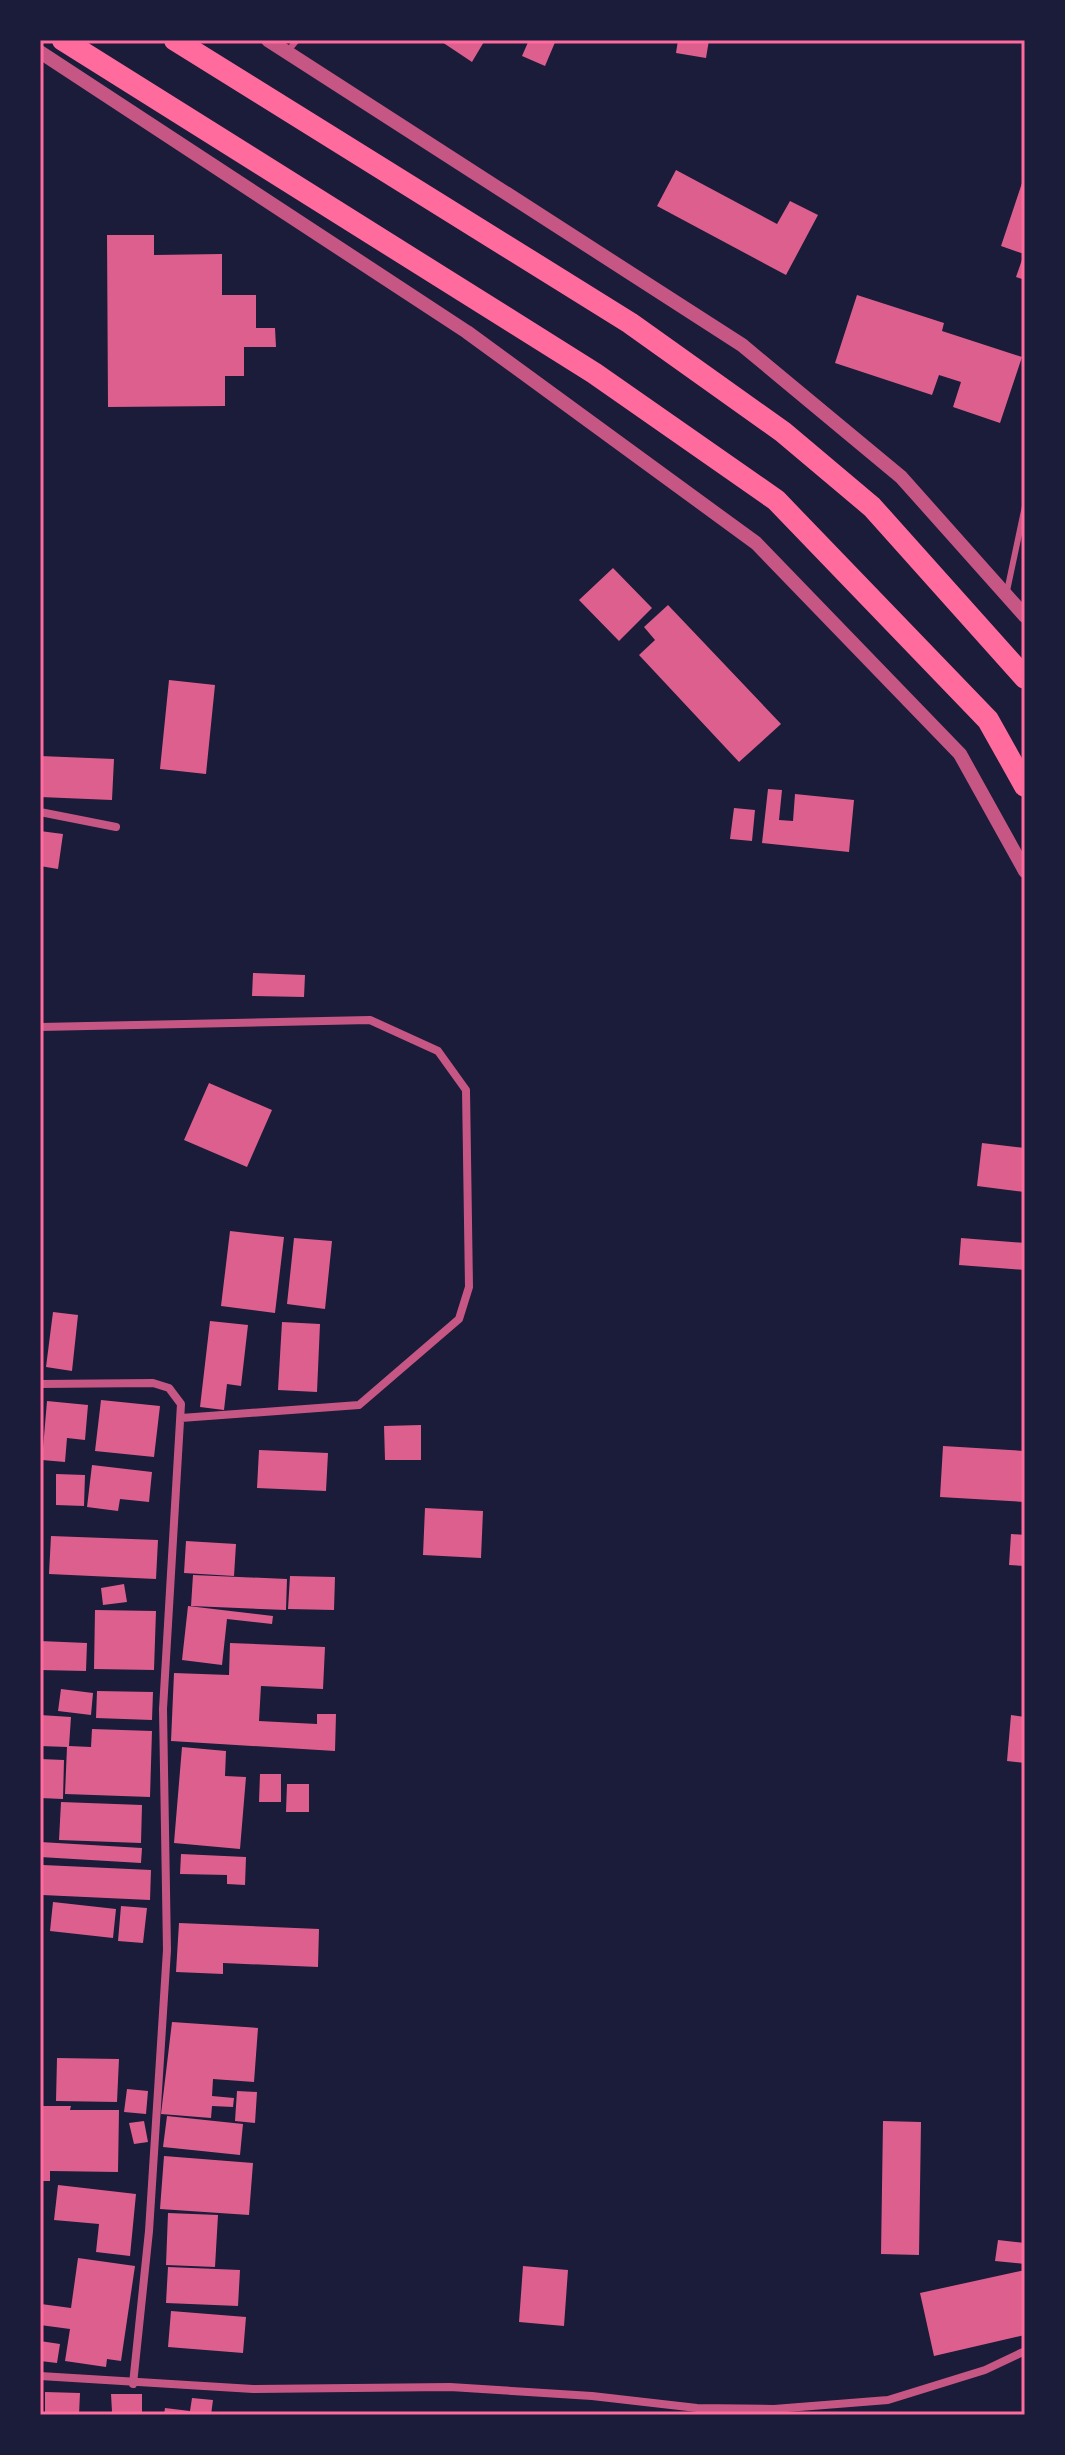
<svg xmlns="http://www.w3.org/2000/svg" width="1065" height="2455" viewBox="0 0 1065 2455" font-family="'Noto Serif',serif">
<style>
.building{fill:#dd5f8e}
.lines{fill:none;stroke-linecap:round;stroke-linejoin:round}
.service{stroke:#c65784;stroke-width:6}
.minor{stroke:#c65784;stroke-width:8}
.tertiary{stroke:#c65784;stroke-width:14}
.trunk{stroke:#ff6b9d;stroke-width:22}
.neatline{fill:none;stroke:#ff6b9d;stroke-width:3}
</style>
<rect width="100%" height="100%" fill="#1b1b3a"/>
<path class="building" d="M 439,40 L 485,40 L 472,62 Z
M 529,40 L 556,40 L 545,66 L 522,56 Z
M 678,40 L 709,40 L 706,58 L 676,53 Z
M 676,170 L 777,224 L 790,201 L 818,215 L 786,275 L 657,206 Z
M 1024,177 L 1025,177 L 1025,280 L 1016,277 L 1024,254 L 1001,246 Z
M 107,235 L 154,235 L 154,255 L 222,254 L 222,295 L 256,295 L 256,328 L 275,328 L 276,347 L 244,347 L 244,376 L 225,376 L 225,406 L 108,407 Z
M 857,295 L 944,323 L 942,331 L 1022,357 L 1000,423 L 953,407 L 961,382 L 939,375 L 932,395 L 835,363 Z
M 613,568 L 652,608 L 619,641 L 579,600 Z
M 668,605 L 781,724 L 739,762 L 639,655 L 655,640 L 644,627 Z
M 169,680 L 215,685 L 206,774 L 160,769 Z
M 40,756 L 114,759 L 112,800 L 40,797 Z
M 768,789 L 782,790 L 779,820 L 793,821 L 795,794 L 854,800 L 849,852 L 762,843 Z
M 734,808 L 755,810 L 752,841 L 730,839 Z
M 40,831 L 63,834 L 58,869 L 40,866 Z
M 253,973 L 305,975 L 304,997 L 252,996 Z
M 209,1083 L 272,1110 L 247,1167 L 184,1140 Z
M 982,1143 L 1025,1148 L 1025,1192 L 977,1186 Z
M 230,1231 L 284,1237 L 275,1313 L 221,1306 Z
M 294,1238 L 332,1241 L 325,1309 L 287,1304 Z
M 961,1238 L 1025,1243 L 1025,1270 L 959,1265 Z
M 53,1312 L 78,1315 L 72,1371 L 46,1367 Z
M 210,1321 L 248,1325 L 241,1386 L 227,1384 L 224,1410 L 200,1407 Z
M 282,1322 L 320,1324 L 317,1392 L 278,1390 Z
M 101,1400 L 160,1406 L 154,1457 L 95,1451 Z
M 47,1401 L 88,1405 L 85,1440 L 67,1438 L 65,1462 L 42,1460 Z
M 421,1425 L 421,1460 L 385,1460 L 384,1426 Z
M 943,1446 L 1025,1451 L 1025,1502 L 940,1497 Z
M 259,1450 L 328,1453 L 326,1491 L 257,1488 Z
M 92,1465 L 152,1472 L 149,1502 L 120,1499 L 118,1511 L 87,1507 Z
M 56,1474 L 85,1475 L 84,1506 L 56,1505 Z
M 425,1508 L 483,1511 L 481,1558 L 423,1555 Z
M 1011,1534 L 1025,1535 L 1025,1566 L 1009,1565 Z
M 51,1536 L 158,1540 L 156,1579 L 49,1574 Z
M 186,1541 L 236,1544 L 234,1576 L 184,1573 Z
M 193,1575 L 287,1579 L 286,1610 L 191,1606 Z
M 290,1576 L 335,1577 L 334,1610 L 288,1609 Z
M 124,1584 L 127,1602 L 103,1605 L 101,1588 Z
M 188,1606 L 273,1616 L 272,1624 L 227,1619 L 222,1665 L 182,1660 Z
M 95,1610 L 156,1611 L 154,1670 L 94,1669 Z
M 40,1641 L 87,1643 L 86,1671 L 40,1670 Z
M 230,1643 L 325,1647 L 323,1689 L 261,1686 L 259,1721 L 317,1724 L 317,1714 L 336,1714 L 335,1751 L 171,1741 L 174,1673 L 229,1675 Z
M 61,1689 L 93,1693 L 91,1715 L 58,1711 Z
M 97,1691 L 153,1692 L 152,1720 L 96,1718 Z
M 40,1715 L 71,1717 L 69,1746 L 91,1747 L 92,1729 L 152,1731 L 150,1797 L 65,1794 L 67,1747 L 40,1746 Z
M 1011,1715 L 1025,1717 L 1025,1763 L 1007,1761 Z
M 182,1747 L 226,1751 L 225,1776 L 246,1777 L 240,1849 L 174,1843 Z
M 40,1759 L 64,1760 L 63,1799 L 40,1798 Z
M 260,1774 L 281,1774 L 281,1802 L 259,1802 Z
M 287,1784 L 309,1784 L 309,1812 L 286,1812 Z
M 61,1802 L 142,1805 L 141,1843 L 59,1840 Z
M 40,1842 L 142,1848 L 141,1863 L 40,1857 Z
M 181,1854 L 246,1857 L 245,1885 L 227,1884 L 227,1875 L 180,1874 Z
M 43,1865 L 151,1870 L 150,1900 L 42,1895 Z
M 53,1902 L 116,1909 L 113,1938 L 50,1931 Z
M 121,1906 L 147,1908 L 143,1943 L 118,1941 Z
M 179,1923 L 319,1929 L 318,1967 L 223,1963 L 223,1974 L 176,1972 Z
M 172,2022 L 258,2028 L 254,2082 L 213,2079 L 212,2096 L 234,2098 L 233,2107 L 212,2106 L 211,2118 L 161,2114 Z
M 57,2058 L 119,2059 L 117,2102 L 56,2101 Z
M 127,2089 L 148,2091 L 146,2114 L 124,2112 Z
M 237,2091 L 257,2092 L 255,2123 L 235,2121 Z
M 42,2106 L 71,2106 L 70,2110 L 119,2110 L 118,2172 L 50,2171 L 50,2181 L 40,2181 Z
M 167,2116 L 243,2124 L 240,2155 L 163,2147 Z
M 144,2121 L 148,2142 L 134,2144 L 129,2123 Z
M 883,2121 L 921,2122 L 919,2255 L 881,2254 Z
M 164,2156 L 253,2163 L 249,2215 L 160,2209 Z
M 58,2185 L 136,2194 L 130,2256 L 96,2252 L 99,2224 L 54,2220 Z
M 168,2213 L 218,2215 L 215,2267 L 166,2265 Z
M 998,2240 L 1025,2243 L 1025,2264 L 995,2261 Z
M 78,2258 L 135,2266 L 121,2361 L 107,2359 L 106,2367 L 65,2361 L 70,2329 L 40,2325 L 41,2304 L 71,2308 Z
M 523,2266 L 568,2270 L 564,2326 L 519,2322 Z
M 168,2267 L 240,2270 L 238,2306 L 166,2303 Z
M 1025,2270 L 1025,2335 L 934,2356 L 920,2293 Z
M 171,2311 L 246,2317 L 243,2353 L 168,2347 Z
M 40,2341 L 60,2344 L 57,2363 L 40,2361 Z
M 45,2392 L 80,2393 L 79,2415 L 45,2415 Z
M 111,2394 L 142,2394 L 142,2412 L 112,2412 Z
M 192,2398 L 213,2400 L 211,2415 L 164,2415 L 165,2408 L 190,2411 Z"/>
<g class="lines">
<path class="service" d="M 287,52 L 297,40
M 1007,591 L 1025,506"/>
<path class="minor" d="M 40,812 L 116,827
M 40,1027 L 370,1020 L 438,1051 L 466,1090 L 469,1287 L 459,1319 L 359,1405 L 181,1418
M 40,1384 L 153,1383 L 169,1388 L 181,1404 L 163,1709 L 167,1950 L 149,2231 L 133,2384
M 40,2376 L 253,2389 L 450,2387 L 592,2396 L 697,2408 L 774,2409 L 888,2400 L 985,2370 L 1025,2351"/>
<path class="tertiary" d="M 268,40 L 742,345 L 901,477 L 1025,616
M 40,52 L 467,332 L 756,543 L 960,754 L 1025,871"/>
<path class="trunk" d="M 63,40 L 594,373 L 776,500 L 988,720 L 1025,786
M 175,40 L 630,323 L 783,432 L 872,507 L 1025,678"/>
</g>
<rect width="1065" height="2455" fill="none" stroke="#1b1b3a" stroke-width="84"/>
<rect x="42" y="42" width="981" height="2371" class="neatline"/>
</svg>
